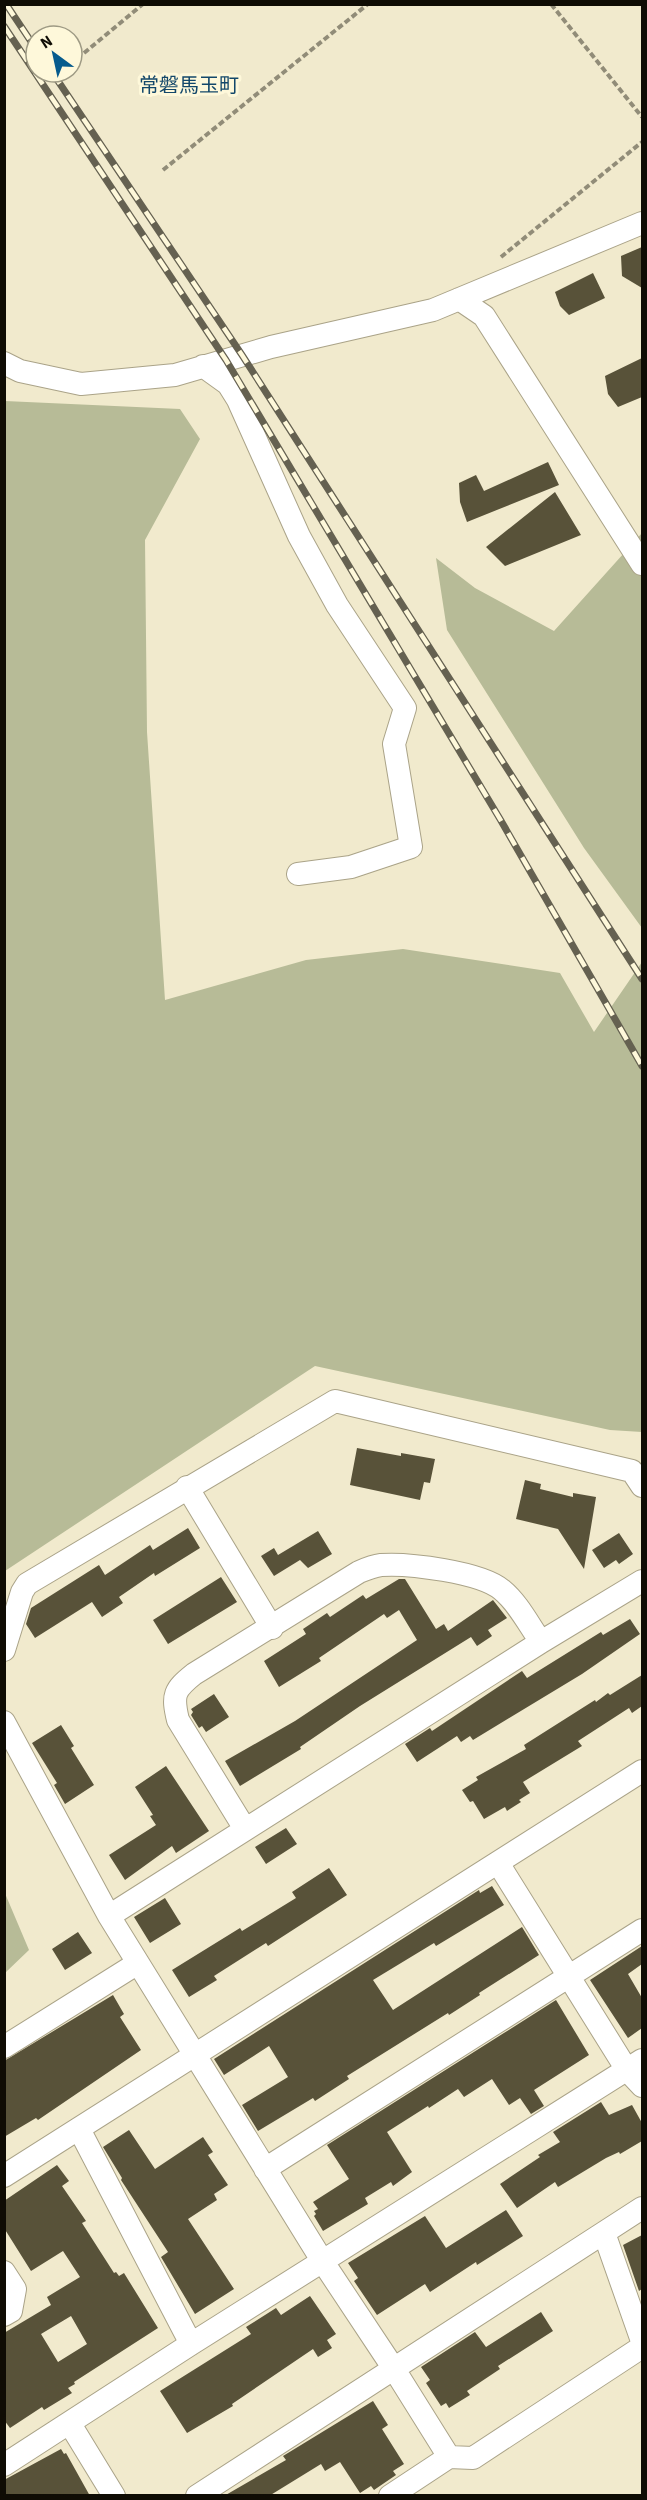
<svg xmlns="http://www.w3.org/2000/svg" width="647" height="2500" viewBox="0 0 647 2500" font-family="'Source Sans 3','Noto Sans JP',sans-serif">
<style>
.green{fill:#b7bb97}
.building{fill:#585239;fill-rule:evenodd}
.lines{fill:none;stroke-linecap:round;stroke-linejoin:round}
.street-casing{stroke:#aaa388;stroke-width:24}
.path{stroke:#918c78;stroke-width:4;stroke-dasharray:6 3;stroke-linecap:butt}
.street{stroke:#fff;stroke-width:22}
.rail-casing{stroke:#656151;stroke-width:7}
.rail{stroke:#fef8da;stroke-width:4.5;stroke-dasharray:14;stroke-linecap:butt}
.labels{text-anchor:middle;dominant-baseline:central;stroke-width:6;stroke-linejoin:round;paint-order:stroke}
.quarter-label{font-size:20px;fill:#13476a;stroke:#fef8da}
</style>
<rect width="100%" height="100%" fill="#f1eacd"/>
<path class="green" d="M 5,401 L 180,409 L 200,439 L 145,540 L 147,732 L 165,1000 L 306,960 L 403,949 L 560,973 L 594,1032 L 642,962 L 642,1432 L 610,1430 L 315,1366 L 5,1571 Z
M 642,533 L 642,928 L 584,848 L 447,630 L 436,558 L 475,588 L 554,631 Z
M 4,1891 L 29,1950 L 5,1973 L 4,1973 Z"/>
<path class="building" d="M 642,247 L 642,288 L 622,276 L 621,256 Z
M 593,273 L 605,298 L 569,315 L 560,306 L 555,292 Z
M 642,358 L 642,397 L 618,407 L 608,394 L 605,376 Z
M 548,462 L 559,485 L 467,522 L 460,502 L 459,483 L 476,475 L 484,491 Z
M 555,492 L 581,535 L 505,566 L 486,547 Z
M 357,1448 L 401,1456 L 401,1453 L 435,1459 L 430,1483 L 424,1482 L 420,1500 L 350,1485 Z
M 525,1480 L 541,1484 L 540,1489 L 573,1497 L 573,1493 L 596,1497 L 584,1569 L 558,1529 L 516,1519 Z
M 188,1528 L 200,1548 L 155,1576 L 154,1573 L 119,1597 L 123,1603 L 102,1617 L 92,1602 L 35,1638 L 26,1624 L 31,1608 L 99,1565 L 105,1575 L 150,1545 L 153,1550 Z
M 318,1531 L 332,1554 L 308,1568 L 300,1560 L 274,1576 L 261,1556 L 274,1548 L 278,1555 Z
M 619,1533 L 633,1554 L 619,1564 L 616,1560 L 604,1568 L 592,1550 Z
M 221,1577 L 237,1602 L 168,1644 L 153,1620 Z
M 399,1579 L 405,1579 L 436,1629 L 444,1624 L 448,1631 L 493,1600 L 507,1618 L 488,1630 L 492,1636 L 477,1646 L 471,1637 L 360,1706 L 300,1747 L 301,1749 L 240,1786 L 225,1761 L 295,1721 L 417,1640 L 399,1610 L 387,1618 L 384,1614 L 319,1658 L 321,1661 L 279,1687 L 264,1661 L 306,1634 L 303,1629 L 327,1613 L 330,1617 L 363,1595 L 366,1599 Z
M 630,1619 L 640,1634 L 582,1674 L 473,1740 L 470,1736 L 461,1742 L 457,1736 L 417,1762 L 405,1744 L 430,1728 L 432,1731 L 522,1671 L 527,1678 L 601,1632 L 603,1635 Z
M 642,1675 L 642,1706 L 632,1713 L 629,1708 L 578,1741 L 582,1746 L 523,1782 L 530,1793 L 519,1800 L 521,1802 L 507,1811 L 505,1807 L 484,1819 L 473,1801 L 470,1802 L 462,1790 L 478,1780 L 476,1777 L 526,1749 L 524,1745 L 595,1700 L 596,1702 L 608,1693 L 610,1695 Z
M 214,1694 L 229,1717 L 206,1732 L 202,1726 L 199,1728 L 191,1715 L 193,1712 L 191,1709 Z
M 61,1725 L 74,1746 L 71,1748 L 94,1785 L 65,1804 L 54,1785 L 57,1783 L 32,1743 Z
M 166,1766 L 209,1831 L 176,1853 L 172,1846 L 125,1880 L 109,1855 L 156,1825 L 150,1816 L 153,1815 L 135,1787 Z
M 286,1828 L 297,1844 L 266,1864 L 255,1847 Z
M 329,1868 L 347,1895 L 268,1946 L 266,1943 L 214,1976 L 217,1980 L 189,1997 L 172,1970 L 240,1928 L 242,1931 L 296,1898 L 292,1892 Z
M 492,1886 L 504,1905 L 436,1946 L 434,1943 L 373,1980 L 393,2010 L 522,1927 L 539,1955 L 479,1993 L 480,1995 L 449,2015 L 448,2013 L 347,2076 L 349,2079 L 315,2101 L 313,2098 L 258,2131 L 242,2105 L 288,2077 L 269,2046 L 224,2075 L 214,2059 L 479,1890 L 480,1893 Z
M 165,1898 L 181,1924 L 150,1943 L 134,1917 Z
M 78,1932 L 92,1953 L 65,1970 L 52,1949 Z
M 642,1946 L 642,1964 L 628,1974 L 642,1998 L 642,2028 L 628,2038 L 590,1980 Z
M 113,1995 L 124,2014 L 120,2017 L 141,2050 L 38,2120 L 36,2118 L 4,2137 L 4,2061 Z
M 556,2000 L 589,2055 L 534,2090 L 544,2106 L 531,2114 L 520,2098 L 509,2105 L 492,2079 L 464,2097 L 458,2089 L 429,2108 L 428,2106 L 387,2132 L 412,2172 L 393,2186 L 391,2182 L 365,2198 L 368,2204 L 323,2231 L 314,2216 L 316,2214 L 314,2211 L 318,2209 L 313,2202 L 349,2179 L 327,2145 Z
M 601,2102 L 609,2115 L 632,2105 L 642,2123 L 642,2141 L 620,2154 L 619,2152 L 606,2158 L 558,2187 L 555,2182 L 517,2208 L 500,2184 L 540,2157 L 538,2155 L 560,2142 L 553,2132 Z
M 129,2130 L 155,2169 L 203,2137 L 213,2152 L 208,2155 L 228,2185 L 214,2194 L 217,2200 L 188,2219 L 234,2289 L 195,2314 L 161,2257 L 168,2252 L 121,2180 L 122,2178 L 103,2147 Z
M 57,2165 L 69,2181 L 62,2186 L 86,2221 L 82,2223 L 114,2273 L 116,2272 L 119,2276 L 124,2273 L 158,2328 L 74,2382 L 75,2384 L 68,2388 L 72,2393 L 44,2410 L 42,2407 L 10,2428 L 4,2420 L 4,2333 L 51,2305 L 47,2297 L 80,2277 L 63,2251 L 31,2271 L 4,2228 L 4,2201 ZM 71,2316 L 87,2344 L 58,2362 L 41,2334 Z
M 506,2210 L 523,2236 L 477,2265 L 476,2262 L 430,2292 L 425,2284 L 377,2315 L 354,2281 L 358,2278 L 348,2263 L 425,2216 L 446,2248 Z
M 642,2235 L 642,2289 L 639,2291 L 623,2245 Z
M 310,2296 L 336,2334 L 327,2340 L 332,2348 L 318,2357 L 313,2349 L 232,2404 L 233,2406 L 187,2433 L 160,2391 L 251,2334 L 246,2327 L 276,2308 L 281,2315 Z
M 541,2312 L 553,2331 L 498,2366 L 500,2369 L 467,2391 L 470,2395 L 449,2408 L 446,2403 L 441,2406 L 426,2383 L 430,2380 L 421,2367 L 475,2332 L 486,2347 Z
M 373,2401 L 388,2425 L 382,2429 L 404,2464 L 393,2471 L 396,2475 L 374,2490 L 371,2486 L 360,2493 L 340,2462 L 325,2471 L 321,2464 L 269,2496 L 224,2496 L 286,2460 L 283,2456 Z
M 61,2449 L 64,2454 L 66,2453 L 90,2496 L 4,2496 L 4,2480 Z"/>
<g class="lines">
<defs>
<path id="street" d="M 459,299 L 484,316 L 642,564
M 4,363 L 20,371 L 81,384 L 175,375 L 271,347 L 433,310 L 642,223
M 203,366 L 228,384 L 238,400 L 299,536 L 337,605 L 405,708 L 394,744 L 411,847 L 351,867 L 298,874
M 187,1487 L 272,1628
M 4,1650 L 22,1592 L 27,1584 L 335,1401 L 632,1471 L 642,1486
M 4,1722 L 109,1916 L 323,2262 L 394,2369 L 449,2457
M 245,1829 L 178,1720 C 172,1695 174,1690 194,1674 L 359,1572 C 366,1569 373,1566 381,1565 C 408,1563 481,1572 502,1590 C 518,1603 529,1625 541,1642
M 498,1863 L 627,2070 L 642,2086
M 109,1916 L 541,1642 L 642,1581
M 4,2047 L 138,1963
M 79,2129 L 191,2344
M 265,2169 L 642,1930
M 4,2176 L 642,1771
M 604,2233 L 642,2341
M 4,2272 L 15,2289 L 11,2311 L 4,2315
M 70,2424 L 114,2496
M 4,2465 L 191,2344 L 642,2060
M 197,2496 L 642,2208
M 390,2496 L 449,2457 L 473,2458 L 642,2347"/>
</defs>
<use href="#street" class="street-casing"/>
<path class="path" d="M 551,4 L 642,117
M 84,53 L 143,4
M 163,170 L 368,4
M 501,257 L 642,142"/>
<use href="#street" class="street"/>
<defs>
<path id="rail" d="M 6,4 L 36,49
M 4,26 L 226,360 L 500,819 L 642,1066
M 52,72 L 242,355 L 642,979"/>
</defs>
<use href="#rail" class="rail-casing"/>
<use href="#rail" class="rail"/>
</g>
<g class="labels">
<g class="quarter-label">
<text x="189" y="86">常磐馬玉町</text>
</g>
</g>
<rect width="647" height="2500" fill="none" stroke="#0f0c04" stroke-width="12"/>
<g transform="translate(54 54) rotate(327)"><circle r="28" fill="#fef8da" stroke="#9e9a84" stroke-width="1.5"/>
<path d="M0-4.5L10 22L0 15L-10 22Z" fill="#065b8d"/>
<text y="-9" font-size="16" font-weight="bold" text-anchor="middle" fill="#0f0c04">N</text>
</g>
</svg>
